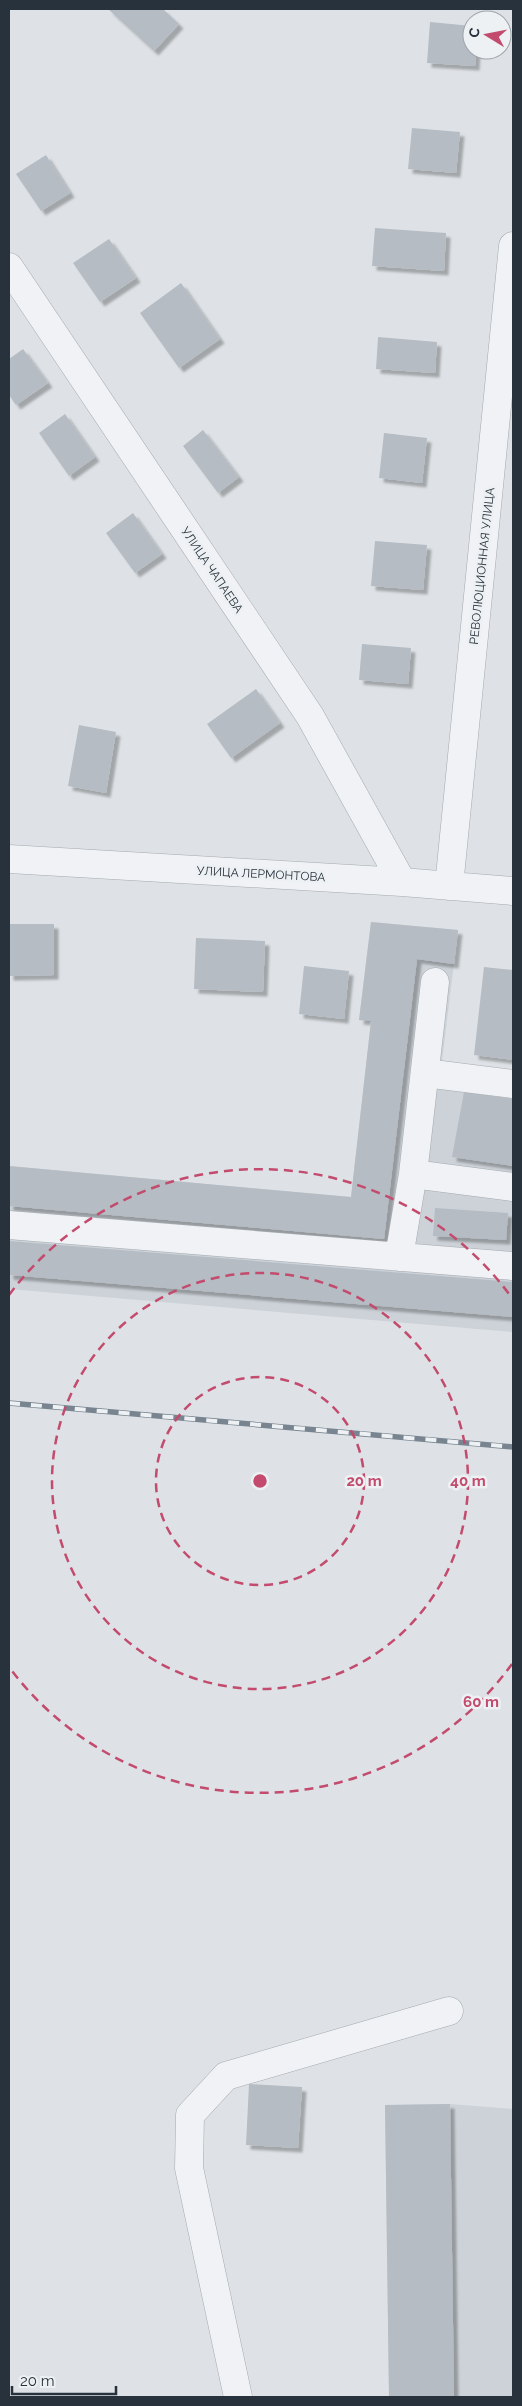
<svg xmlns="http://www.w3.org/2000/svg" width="522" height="2406" viewBox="0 0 522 2406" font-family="Raleway,sans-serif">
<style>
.built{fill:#ccd2d8}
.building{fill:#b5bcc3;filter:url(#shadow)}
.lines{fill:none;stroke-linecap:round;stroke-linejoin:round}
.minor-casing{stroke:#a4aab0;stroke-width:29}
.minor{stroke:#f0f2f5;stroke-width:28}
.rail-casing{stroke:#78848f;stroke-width:5.5}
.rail{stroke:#edf1f4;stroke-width:4;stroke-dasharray:11;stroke-linecap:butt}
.ring{fill:none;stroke:#c34b6d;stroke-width:2.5;stroke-dasharray:9 6}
.labels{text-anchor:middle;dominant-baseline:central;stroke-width:5;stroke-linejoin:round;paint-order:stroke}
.street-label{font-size:12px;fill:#28323c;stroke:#edf1f4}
.centre{fill:#c34b6d;stroke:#edf1f4;stroke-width:2.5}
.ring-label{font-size:15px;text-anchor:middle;font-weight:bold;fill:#c34b6d;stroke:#edf1f4;stroke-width:5;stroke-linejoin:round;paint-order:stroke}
</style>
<defs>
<filter id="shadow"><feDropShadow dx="4.5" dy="4.5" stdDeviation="1" flood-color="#0004"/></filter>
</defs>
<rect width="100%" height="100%" fill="#dee2e6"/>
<path class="built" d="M 371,922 L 458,930 L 441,1070 L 513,1080 L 513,1332 L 9,1289 L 9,1166 L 351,1197 L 371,1022 L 359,1020 Z
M 450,2104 L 513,2109 L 513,2397 L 389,2397 L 385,2105 Z"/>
<path class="building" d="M 108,9 L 163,9 L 179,24 L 154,51 Z
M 430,22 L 472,26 L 472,50 L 476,50 L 475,66 L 427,63 Z
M 412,128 L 460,132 L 456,173 L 408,169 Z
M 46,155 L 70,193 L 41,211 L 16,174 Z
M 375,228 L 446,233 L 444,271 L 372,266 Z
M 109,239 L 136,278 L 100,302 L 73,263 Z
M 181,283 L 220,339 L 179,368 L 140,313 Z
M 378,337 L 437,342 L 435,373 L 376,369 Z
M 23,349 L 48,383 L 16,405 L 9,395 L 9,359 Z
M 65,414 L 95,457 L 69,476 L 39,433 Z
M 203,430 L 239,477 L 218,493 L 183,446 Z
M 384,433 L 427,438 L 422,483 L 379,478 Z
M 133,513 L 162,554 L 135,573 L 106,533 Z
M 375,541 L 427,545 L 423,590 L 371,586 Z
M 362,644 L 411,648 L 408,684 L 359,680 Z
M 256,689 L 280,723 L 231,758 L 207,724 Z
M 79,725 L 116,732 L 106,793 L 68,786 Z
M 371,922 L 458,930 L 454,964 L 417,959 L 384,1239 L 9,1206 L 9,1166 L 351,1197 L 371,1021 L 359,1020 Z
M 9,924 L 54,924 L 54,975 L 9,976 Z
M 196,938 L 265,941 L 263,992 L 194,989 Z
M 304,966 L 349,971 L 344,1019 L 299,1014 Z
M 484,967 L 513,970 L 513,1060 L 474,1055 Z
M 464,1092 L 513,1099 L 513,1166 L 452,1157 Z
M 435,1208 L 508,1213 L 506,1240 L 433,1236 Z
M 9,1241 L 513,1282 L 513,1317 L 9,1275 Z
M 249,2084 L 302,2087 L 298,2148 L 246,2145 Z
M 450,2104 L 454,2397 L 389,2397 L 385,2105 Z"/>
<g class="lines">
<defs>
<path id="minor" d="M 9,267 L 310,716 L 402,882
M 9,859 L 402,882 L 513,891
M 449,886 L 513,246
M 425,1073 L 513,1084
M 413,1174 L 513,1187
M 9,1225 L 513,1266
M 399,1257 L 413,1174 L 435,982
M 238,2397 L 189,2168 L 190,2115 L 226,2076 L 449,2011"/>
</defs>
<use href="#minor" class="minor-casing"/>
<use href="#minor" class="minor"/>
<defs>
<path id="rail" d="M 9,1403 L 513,1447"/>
</defs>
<use href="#rail" class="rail-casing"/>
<use href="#rail" class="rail"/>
</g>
<g class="ring">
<circle cx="260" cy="1481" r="104"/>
<circle cx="260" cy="1481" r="208"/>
<path d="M512 1664A312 312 0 0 1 9 1667M9 1295A312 312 0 0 1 512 1298"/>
</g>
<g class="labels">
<g class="street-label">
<text transform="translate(482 566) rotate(-84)">РЕВОЛЮЦИОННАЯ УЛИЦА</text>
<text transform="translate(212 570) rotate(56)">УЛИЦА ЧАПАЕВА</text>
<text transform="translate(261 874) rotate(3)">УЛИЦА ЛЕРМОНТОВА</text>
</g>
</g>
<circle cx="260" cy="1481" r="8" class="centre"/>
<g class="ring-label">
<text x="364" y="1486">20 m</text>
<text x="468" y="1486">40 m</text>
<text x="481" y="1707">60 m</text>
</g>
<rect width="522" height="2406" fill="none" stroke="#28323c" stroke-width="20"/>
<g transform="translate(487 35) rotate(280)"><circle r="24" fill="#edf1f4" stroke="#9ea5aa"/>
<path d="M0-4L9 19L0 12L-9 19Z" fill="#c34b6d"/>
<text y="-8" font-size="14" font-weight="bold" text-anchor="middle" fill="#28323c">С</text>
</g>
<path d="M12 2386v8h104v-8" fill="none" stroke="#28323c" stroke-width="2.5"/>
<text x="20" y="2386" font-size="15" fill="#28323c" stroke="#edf1f4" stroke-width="4" paint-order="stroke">20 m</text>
</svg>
